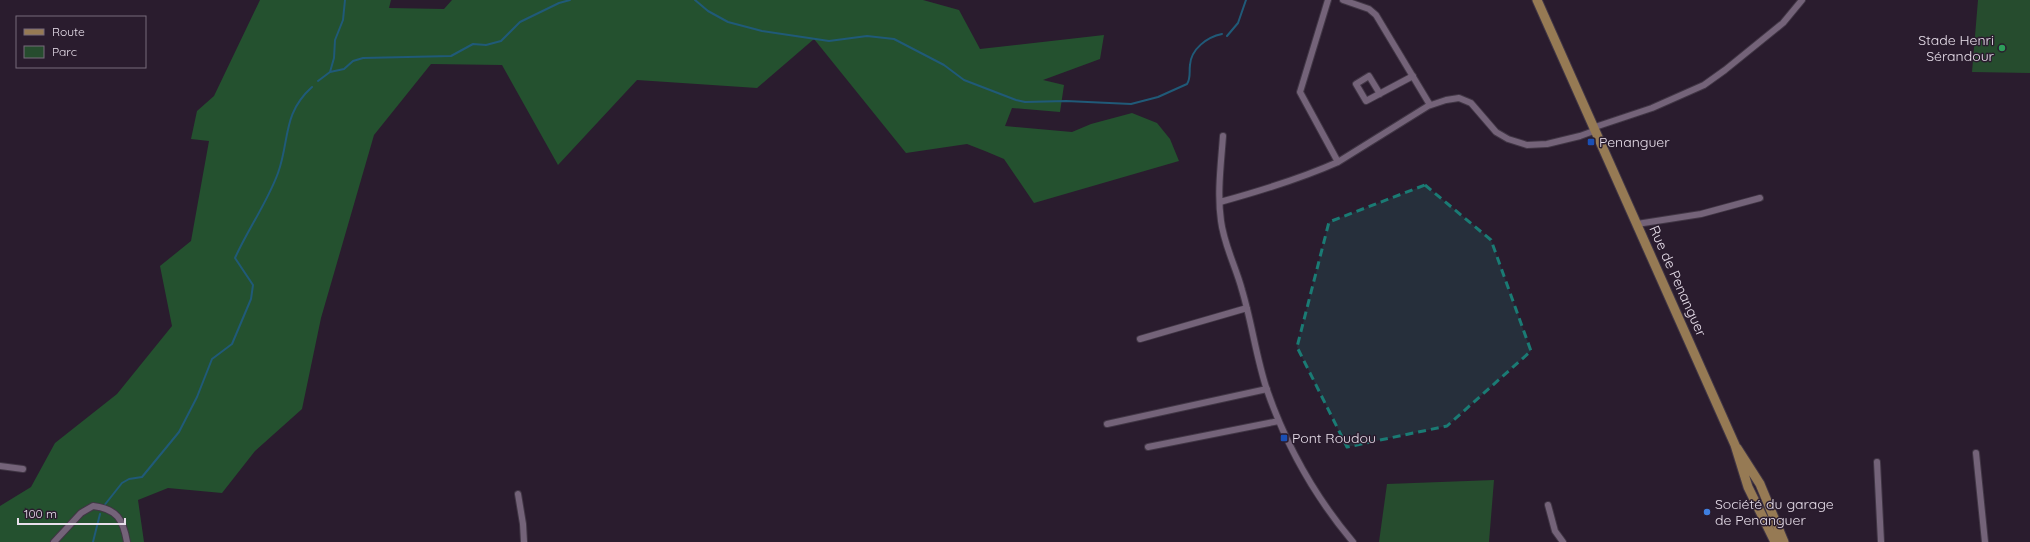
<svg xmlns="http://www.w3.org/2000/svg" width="2030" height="542" viewBox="0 0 2030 542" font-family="Quicksand,sans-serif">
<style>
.green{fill:#264c2e}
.forest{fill:#24512f}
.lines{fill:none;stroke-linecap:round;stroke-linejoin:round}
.stream{stroke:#205a78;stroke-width:2}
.street-casing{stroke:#413645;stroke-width:8}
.primary-casing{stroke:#413645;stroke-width:11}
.street{stroke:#746379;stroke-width:6}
.primary{stroke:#967a54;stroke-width:9}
.marked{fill:#1a7b74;fill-opacity:0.2;stroke:#1a7b74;stroke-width:3;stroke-dasharray:8 5;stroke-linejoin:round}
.leisure-dot{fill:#2e9e5b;stroke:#2a1c2e;stroke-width:1.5}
.transit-dot{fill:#1a4fb4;stroke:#2a1c2e;stroke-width:1.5}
.shop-dot{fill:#3f7fe0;stroke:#2a1c2e;stroke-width:1.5}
.labels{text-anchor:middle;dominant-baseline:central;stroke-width:3;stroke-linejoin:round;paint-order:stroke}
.poi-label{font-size:14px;fill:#e8dfeb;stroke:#2a1c2e;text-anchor:start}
.street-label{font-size:14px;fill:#e8dfeb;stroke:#2a1c2e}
</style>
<rect width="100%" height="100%" fill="#2a1c2e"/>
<path class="green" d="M 1978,0 L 2030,0 L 2030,73 L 1972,72 Z
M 1494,480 L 1489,542 L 1379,542 L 1387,484 Z"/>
<path class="forest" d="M 260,0 L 391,0 L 389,8 L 444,9 L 452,0 L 923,0 L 959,10 L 980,49 L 1104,35 L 1100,59 L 1043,80 L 1064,85 L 1060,112 L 1012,108 L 1005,126 L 1072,132 L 1091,124 L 1132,113 L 1157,123 L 1170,139 L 1179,161 L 1034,203 L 1004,159 L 985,151 L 967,144 L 906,153 L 814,39 L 757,88 L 637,80 L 558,165 L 502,65 L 431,64 L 374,135 L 321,318 L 302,409 L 255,451 L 222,493 L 168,488 L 138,500 L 144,542 L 0,542 L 0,506 L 31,487 L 55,443 L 117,394 L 172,326 L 160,266 L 191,241 L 209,141 L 191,139 L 197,111 L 214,96 Z"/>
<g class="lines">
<path class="stream" d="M 695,0 L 708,11 L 728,22 L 762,31 L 829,41 L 867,36 L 894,39 L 944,65 L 964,80 L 1016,100 L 1025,102 L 1066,101 L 1131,104 L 1158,97 L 1187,84 C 1191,78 1189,72 1190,65 C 1191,49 1207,37 1222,34
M 1227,36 L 1238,23 L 1246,0
M 330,72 L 334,58 L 335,40 L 343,20 L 345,0
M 318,81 L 330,72 L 344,69 L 353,61 L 363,58 L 451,56 L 473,44 L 486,45 L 501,41 L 520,22 L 559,3 L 570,0
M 103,507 L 122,483 L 129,479 L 142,477 L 179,432 L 197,397 L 212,359 L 232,344 L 251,299 L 253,285 L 235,258 C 248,229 267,203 278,173 C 290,140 282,114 312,87
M 93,542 L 100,514"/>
<defs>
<path id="street" d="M 1328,0 L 1300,92 L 1338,162
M 1343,0 L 1369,9 L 1376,15 L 1430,105
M 1380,94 L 1369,76 L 1356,84 L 1366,101 L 1413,76
M 1223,136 C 1221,164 1217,193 1221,221 C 1224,245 1236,267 1242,290 C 1252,323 1256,357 1267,390 C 1286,445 1316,498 1353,542
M 1220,202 C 1260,191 1300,179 1338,162 L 1428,106 L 1446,100 L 1459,98 L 1471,103 L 1496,132 L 1508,139 L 1527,145 L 1547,144 L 1580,136 L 1591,132 L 1598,126 L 1652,108 L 1704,85 L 1725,70 L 1783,23 L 1802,0
M 1637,224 L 1701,214 L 1760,198
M 1140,339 L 1247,308
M 1107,424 L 1267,389
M 1148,447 L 1279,421
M 1976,453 L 1985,542
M 1877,462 L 1881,542
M 0,466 L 23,469
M 518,494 L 523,524 L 524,542
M 1548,505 L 1555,531 L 1563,542
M 54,542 L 81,513 L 93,506 C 117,509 123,519 127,542"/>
<path id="primary" d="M 1537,0 L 1735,445 L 1748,487 L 1775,542
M 1737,448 L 1760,484 L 1784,542"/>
</defs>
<use href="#street" class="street-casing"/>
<use href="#primary" class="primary-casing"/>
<use href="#street" class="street"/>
<use href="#primary" class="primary"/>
</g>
<path class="marked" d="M 1425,185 L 1491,240 L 1531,351 L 1447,426 L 1347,447 L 1297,347 L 1329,222 Z"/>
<circle class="leisure-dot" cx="2002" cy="48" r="4"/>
<g class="transit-dot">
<rect x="1587" y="138" width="8" height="8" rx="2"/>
<rect x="1280" y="434" width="8" height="8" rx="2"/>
</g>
<circle class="shop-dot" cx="1707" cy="512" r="4"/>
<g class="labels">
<g class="poi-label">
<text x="1994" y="40" text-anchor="end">Stade Henri<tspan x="1994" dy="16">Sérandour</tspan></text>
<text x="1599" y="142">Penanguer</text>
<text x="1292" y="438">Pont Roudou</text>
<text x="1715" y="504">Société du garage<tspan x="1715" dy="16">de Penanguer</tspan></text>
</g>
<g class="street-label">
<text transform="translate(1678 281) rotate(66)">Rue de Penanguer</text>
</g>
</g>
<rect x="16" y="16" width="130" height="52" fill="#2a1c2e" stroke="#766a7a"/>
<rect x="24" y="29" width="20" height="6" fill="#967a54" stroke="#766a7a"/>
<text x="52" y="36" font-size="12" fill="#e8dfeb">Route</text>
<rect x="24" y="46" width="20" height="12" fill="#264c2e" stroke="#766a7a"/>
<text x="52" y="56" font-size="12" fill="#e8dfeb">Parc</text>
<path d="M18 518v6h107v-6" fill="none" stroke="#e8dfeb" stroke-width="2"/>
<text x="24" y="518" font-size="12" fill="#e8dfeb" stroke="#2a1c2e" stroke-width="3" paint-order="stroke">100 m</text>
</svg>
